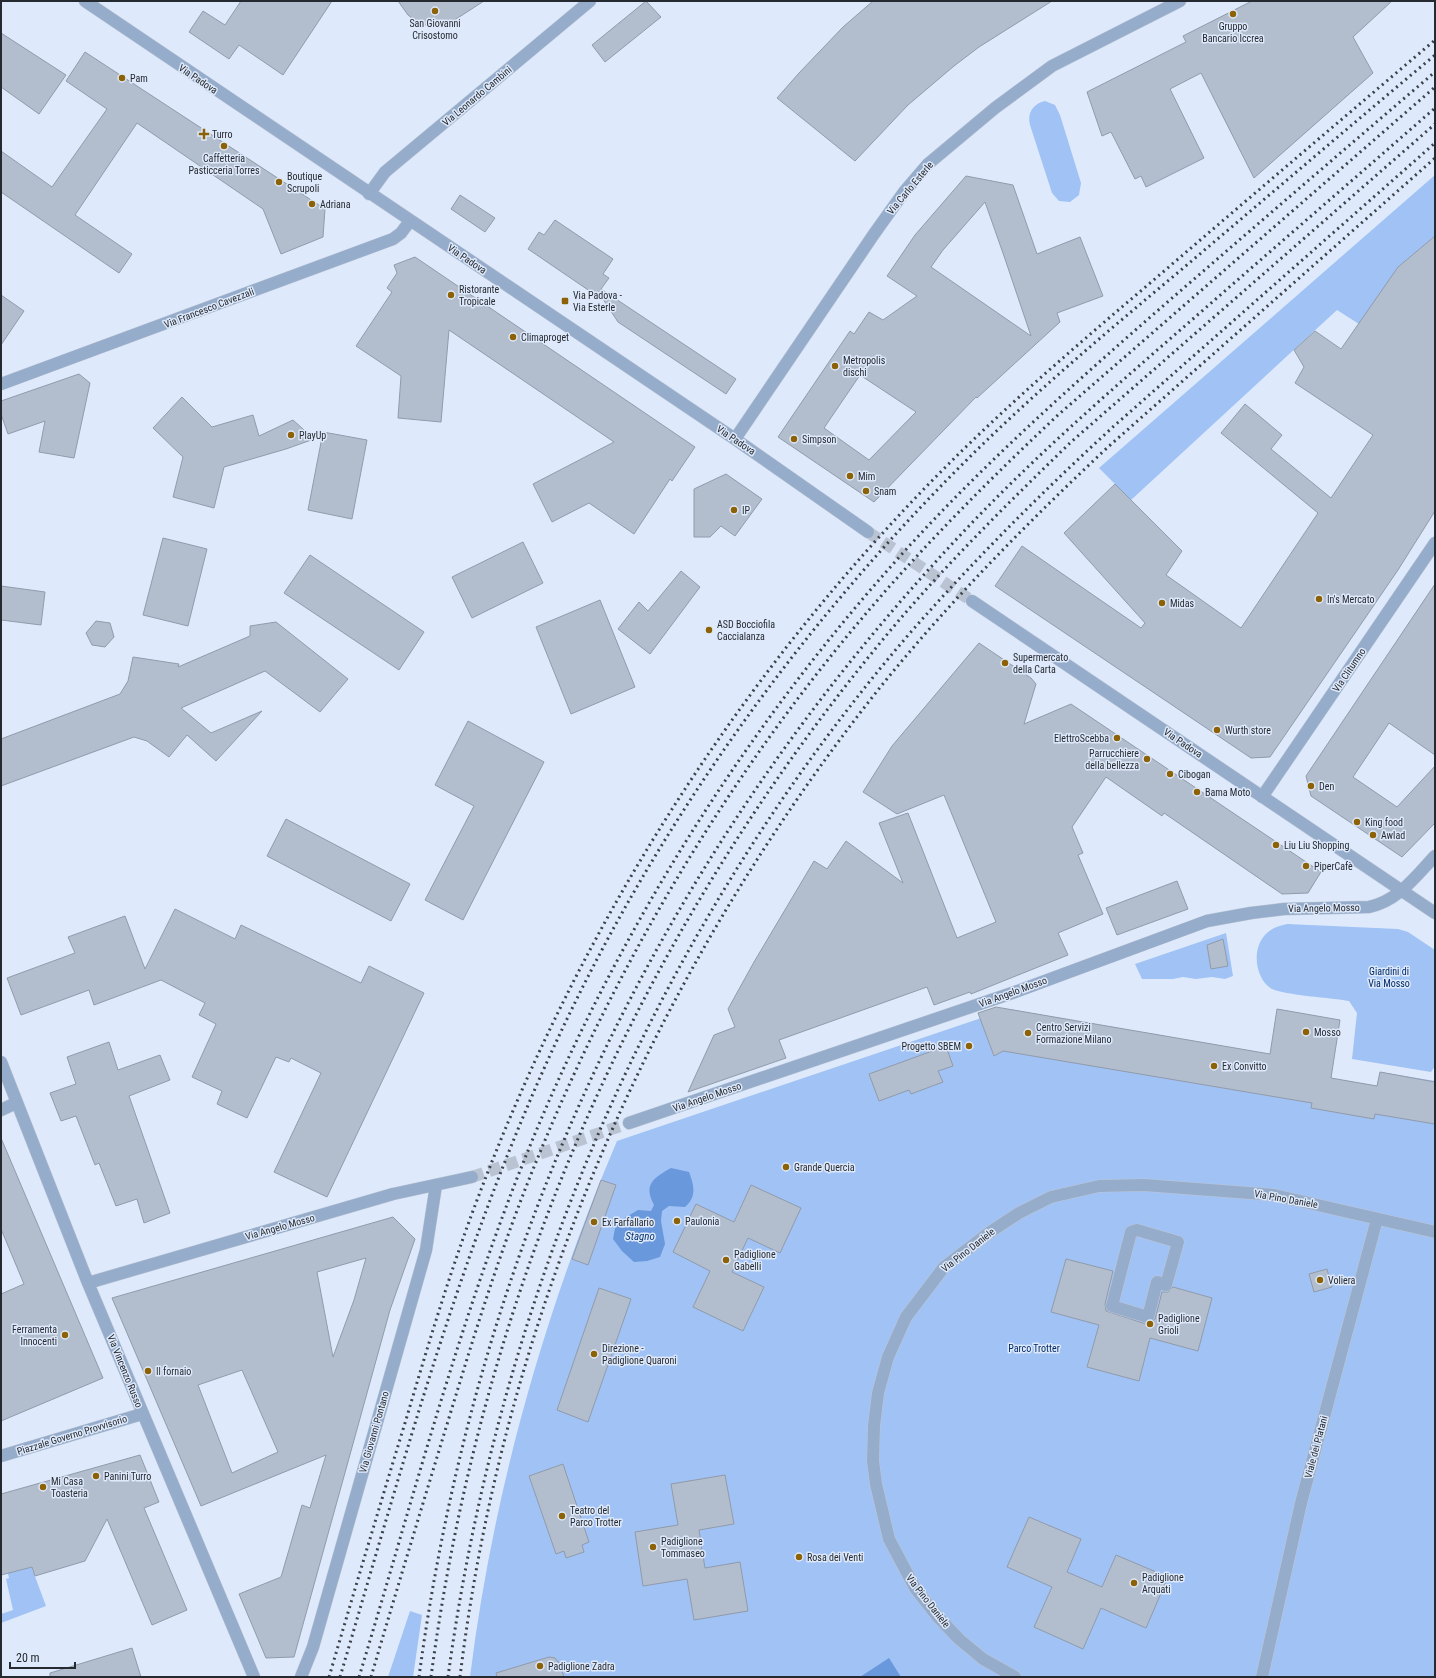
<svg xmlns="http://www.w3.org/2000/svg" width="1436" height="1678" viewBox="0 0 1436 1678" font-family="'Roboto Condensed',sans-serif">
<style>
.green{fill:#a0c2f4}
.water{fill:#6998dc}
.building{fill:#b2bdcd;stroke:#909bab;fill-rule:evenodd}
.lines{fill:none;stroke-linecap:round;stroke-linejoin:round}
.minor-tunnel{stroke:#b9c3d2;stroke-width:12;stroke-dasharray:12 6;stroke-linecap:butt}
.minor-casing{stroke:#bdc7d6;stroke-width:13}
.minor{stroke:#96accb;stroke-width:12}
.rail{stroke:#3c4149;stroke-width:3;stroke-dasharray:2 4;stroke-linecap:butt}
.poi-dot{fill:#8d6207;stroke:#deeafb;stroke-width:1.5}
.labels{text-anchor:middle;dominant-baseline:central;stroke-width:3;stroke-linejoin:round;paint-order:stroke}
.poi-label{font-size:10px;fill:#252930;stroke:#deeafb;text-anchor:start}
.street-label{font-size:10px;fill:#252930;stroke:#deeafb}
.park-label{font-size:10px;fill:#002a65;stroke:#deeafb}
.water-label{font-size:11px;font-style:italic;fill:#083673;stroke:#deeafb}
</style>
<rect width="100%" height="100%" fill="#deeafb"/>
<path class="green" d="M 1045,101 L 1055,105 L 1060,115 L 1081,183 L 1079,195 L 1070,202 L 1059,201 L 1052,193 L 1030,125 C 1027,113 1033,104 1045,101 Z
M 1435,175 L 1435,236 L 1398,267 L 1359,324 L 1337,310 L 1131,500 L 1099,468 Z
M 1287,924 L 1398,929 L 1408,932 L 1435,950 L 1435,1066 L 1431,1072 L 1352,1059 L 1357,1013 L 1349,1001 C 1333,998 1284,995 1272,989 C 1259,982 1254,961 1258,948 C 1263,932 1273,927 1287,924 Z
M 1226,933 L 1233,976 L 1225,979 L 1212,977 L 1196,979 L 1183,977 L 1173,979 L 1142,979 L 1135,964 Z
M 1008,1009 L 1320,1063 L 1318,1076 L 1377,1086 L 1380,1072 L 1435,1081 L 1435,1677 L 470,1677 C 493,1493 544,1312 617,1141 Z
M 20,1536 L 46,1606 L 1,1623 L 1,1614 L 13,1610 L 6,1579 L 9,1578 L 1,1545 Z
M 410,1611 L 422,1615 L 413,1677 L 388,1677 Z"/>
<path class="water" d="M 671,1168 L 689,1172 C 694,1185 697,1197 685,1207 L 669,1206 L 662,1211 L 661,1221 L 665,1244 L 660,1257 L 647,1261 L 634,1262 L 622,1251 L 613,1239 L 616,1223 L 638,1210 L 651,1211 L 654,1205 C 643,1185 653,1178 671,1168 Z
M 889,1658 L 901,1677 L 860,1677 Z"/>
<path class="building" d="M 241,1 L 332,1 L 283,75 L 239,45 L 229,59 L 189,32 L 203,11 L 225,25 Z
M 398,1 L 484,1 L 453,21 L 442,25 L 426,25 L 418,23 L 408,15 Z
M 646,1 L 661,17 L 605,62 L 592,45 Z
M 873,1 L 1052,1 L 979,47 L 954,66 L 908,105 L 855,161 L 777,98 L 799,73 L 843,27 Z
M 1252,1 L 1392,1 L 1353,37 L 1373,73 L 1254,178 L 1201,73 L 1170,89 L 1204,158 L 1146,187 L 1141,176 L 1135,179 L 1111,132 L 1102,136 L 1087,92 L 1186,42 L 1183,36 Z
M 1,33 L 66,75 L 39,114 L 1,87 Z
M 85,52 L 325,209 L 323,237 L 281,254 L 263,209 L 137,123 L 75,215 L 132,254 L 119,273 L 1,192 L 1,151 L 52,187 L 107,109 L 66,81 Z
M 966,176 L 1013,185 L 1037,254 L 1080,237 L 1103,296 L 1057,313 L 1060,322 L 977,398 L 976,397 L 874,502 L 778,437 L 850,331 L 854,334 L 869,312 L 883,320 L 917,296 L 887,276 L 915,235 ZM 985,202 L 1004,256 L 1031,336 L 931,267 L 943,250 ZM 860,375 L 916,412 L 869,460 L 824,428 Z
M 460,195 L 495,218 L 485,232 L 451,209 Z
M 555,220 L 613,259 L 603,274 L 609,278 L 601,289 L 736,379 L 726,394 L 618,322 L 599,293 L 597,296 L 528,249 L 539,232 L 544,235 Z
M 1435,236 L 1435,511 L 1398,570 L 1270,757 L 1251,758 L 995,586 L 1022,546 L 1141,628 L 1145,623 L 1064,533 L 1115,484 L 1182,551 L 1166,575 L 1241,628 L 1318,513 L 1221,433 L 1245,404 L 1282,435 L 1271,449 L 1331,498 L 1373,435 L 1295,383 L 1304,367 L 1294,350 L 1315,331 L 1341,349 L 1398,267 Z
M 415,257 L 695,447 L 672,481 L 670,479 L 634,534 L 589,503 L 552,522 L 533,484 L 614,442 L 449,330 L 441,422 L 398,418 L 401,376 L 356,346 L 392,292 L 387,288 L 397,273 L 394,265 Z
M 1,295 L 24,311 L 1,345 Z
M 79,374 L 90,383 L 74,458 L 39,452 L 45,421 L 8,434 L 1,414 L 1,401 Z
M 182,397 L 212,427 L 253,415 L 259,436 L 293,420 L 314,439 L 286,449 L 224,467 L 214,508 L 173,497 L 183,457 L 153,428 Z
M 323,432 L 367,440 L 352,519 L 308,510 Z
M 726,474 L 762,499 L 735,536 L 721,526 L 710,537 L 694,537 L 694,489 Z
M 163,538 L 207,549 L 188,626 L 143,615 Z
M 523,542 L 543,583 L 472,618 L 452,577 Z
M 310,555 L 424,632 L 399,670 L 284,593 Z
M 681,571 L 700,587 L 650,654 L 618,629 L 639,602 L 648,611 Z
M 1435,584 L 1435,755 L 1389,723 L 1353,777 L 1397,807 L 1435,766 L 1435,823 L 1402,857 L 1311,796 L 1306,776 Z
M 1,586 L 45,592 L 41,625 L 1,620 Z
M 600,600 L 635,687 L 571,714 L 536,627 Z
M 96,621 L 110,623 L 114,637 L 105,647 L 92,645 L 86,633 Z
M 276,622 L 348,679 L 320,712 L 265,671 L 181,708 L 211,733 L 262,711 L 216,761 L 187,735 L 169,757 L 147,741 L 134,737 L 1,786 L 1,739 L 120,694 L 128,681 L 133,657 L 179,664 L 178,667 L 250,636 L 250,626 Z
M 979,643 L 1031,678 L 1036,684 L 1024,724 L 1071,704 L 1321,872 L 1308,893 L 1282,894 L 1164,813 L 1162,816 L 1106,777 L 1072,827 L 1083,853 L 1078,855 L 1103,914 L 1058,933 L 1068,955 L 971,994 L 970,992 L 934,1005 L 927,987 L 779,1040 L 786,1058 L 688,1092 L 714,1035 L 735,1027 L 728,1009 L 754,962 L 814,861 L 827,869 L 846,841 L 903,883 L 879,823 L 908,813 L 957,938 L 996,922 L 944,795 L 897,814 L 863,792 L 892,746 Z
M 468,721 L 544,762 L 463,920 L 425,900 L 474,806 L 435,785 Z
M 286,819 L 410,884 L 391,921 L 267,856 Z
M 1177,881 L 1188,909 L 1117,935 L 1106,908 Z
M 175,909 L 235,939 L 241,925 L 361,983 L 369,966 L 424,993 L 327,1197 L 274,1172 L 321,1073 L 291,1058 L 289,1062 L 276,1057 L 247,1118 L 217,1104 L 222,1091 L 192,1077 L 216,1024 L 199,1015 L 205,1003 L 161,980 L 94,1005 L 89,990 L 21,1015 L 7,978 L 75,953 L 68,937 L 125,916 L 145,969 Z
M 1223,939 L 1228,966 L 1211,969 L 1207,945 Z
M 996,1007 L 1270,1054 L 1277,1009 L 1340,1020 L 1331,1078 L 1377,1086 L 1380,1072 L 1435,1082 L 1435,1124 L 1375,1114 L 1374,1119 L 1311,1108 L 1312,1103 L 1003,1051 L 994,1056 L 978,1013 Z
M 109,1042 L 118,1070 L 160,1055 L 170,1080 L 129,1096 L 170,1213 L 144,1223 L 137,1199 L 116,1206 L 99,1163 L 95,1165 L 76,1116 L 61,1121 L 50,1093 L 76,1084 L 67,1057 Z
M 946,1046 L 953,1066 L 938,1071 L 943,1082 L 911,1094 L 909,1090 L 879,1101 L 869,1074 Z
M 1,1138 L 103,1378 L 1,1421 L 1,1294 L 24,1284 L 1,1229 Z
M 601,1180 L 616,1185 L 588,1265 L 572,1259 Z
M 751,1185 L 801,1208 L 780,1253 L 748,1238 L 732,1272 L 764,1287 L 743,1331 L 693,1307 L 710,1271 L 673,1252 L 696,1204 L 734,1222 Z
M 393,1217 L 415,1239 L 390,1310 L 294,1657 L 266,1658 L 239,1594 L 281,1577 L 302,1505 L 310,1508 L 326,1455 L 201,1506 L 112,1298 ZM 366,1258 L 354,1300 L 333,1357 L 317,1272 ZM 242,1370 L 278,1452 L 232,1473 L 198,1385 Z
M 1066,1259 L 1113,1271 L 1105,1304 L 1106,1311 L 1146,1324 L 1150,1324 L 1155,1319 L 1162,1292 L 1168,1292 L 1173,1287 L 1212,1298 L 1198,1351 L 1150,1338 L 1139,1381 L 1087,1367 L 1099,1325 L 1051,1312 Z
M 1327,1269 L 1332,1287 L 1314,1292 L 1309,1274 Z
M 599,1288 L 631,1299 L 588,1422 L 557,1410 Z
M 140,1455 L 159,1502 L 144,1508 L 187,1610 L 152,1625 L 107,1519 L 85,1561 L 35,1576 L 32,1567 L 1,1575 L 1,1494 Z
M 563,1464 L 589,1542 L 582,1545 L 584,1552 L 566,1558 L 564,1551 L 556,1554 L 529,1476 Z
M 725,1475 L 734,1524 L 699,1530 L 702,1550 L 705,1568 L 740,1562 L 748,1611 L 694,1620 L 687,1579 L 643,1586 L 635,1532 L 678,1525 L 671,1484 Z
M 1029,1517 L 1081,1539 L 1067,1572 L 1102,1587 L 1116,1555 L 1168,1577 L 1146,1628 L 1101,1608 L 1083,1649 L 1034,1627 L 1052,1587 L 1007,1567 Z
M 132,1648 L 141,1677 L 50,1677 L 50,1673 Z
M 549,1657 L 555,1658 L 559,1663 L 564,1677 L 497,1677 L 496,1673 Z"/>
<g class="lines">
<path class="minor-tunnel" d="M 868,532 L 972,601
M 472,1177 L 629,1123"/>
<defs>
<path id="minor" d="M 85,1 L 735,439 L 868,532
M 369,194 L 385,172 L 590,1
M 1,384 L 393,239 L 401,233 L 410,221
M 735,439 L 874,234 L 904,192 L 928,164 L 995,108 L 1052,66 L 1180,1
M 972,601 L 1435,913
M 1262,797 L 1435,543
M 1,1062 L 88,1283 L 254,1677
M 1,1110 L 16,1103
M 629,1123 L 1015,992 L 1207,921 L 1251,913 L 1284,909 L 1369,907 C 1398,901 1415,877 1435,856
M 1137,1230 L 1178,1242 L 1166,1285 L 1157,1282 L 1148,1317 L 1112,1306 L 1131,1232 Z
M 88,1283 L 393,1194 L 472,1177
M 1,1456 L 142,1414
M 301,1677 L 313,1647 L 426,1250 L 436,1185
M 1015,1677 L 983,1659 L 959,1639 L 937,1616 L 915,1588 L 889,1539 L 876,1484 L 873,1461 L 874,1426 L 878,1393 L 888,1357 L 906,1317 L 944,1267 L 990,1232 L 1019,1213 L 1051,1197 L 1099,1186 L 1144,1185 L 1274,1195 L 1435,1232
M 1262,1677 L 1301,1503 L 1377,1219"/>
</defs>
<use href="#minor" class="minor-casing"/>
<use href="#minor" class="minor"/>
<path class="rail" d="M 329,1677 C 354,1592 379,1508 405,1423 C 429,1342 453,1261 484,1182 C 583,925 732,688 923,490 C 996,414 1076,346 1156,278 C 1249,198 1342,119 1435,40
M 340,1677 C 404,1461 462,1243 558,1038 C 661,817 809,613 984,443 C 1047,382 1114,326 1181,270 C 1266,198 1350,126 1435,55
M 359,1677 C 420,1477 471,1273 557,1083 C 648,881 773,692 924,530 C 1001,448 1086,373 1171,299 C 1259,223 1347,147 1435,72
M 371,1677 C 395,1595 420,1513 445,1431 C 472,1342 499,1253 534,1167 C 615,966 728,775 869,610 C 928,541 992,477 1058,415 L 1435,87
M 419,1677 C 478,1237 662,850 967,528 C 1038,453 1117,385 1194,318 C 1274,248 1355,178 1435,108
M 431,1677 C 482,1294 634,942 880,643 C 938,572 1005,506 1071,442 L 1435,124
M 448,1677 C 500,1294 657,927 910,633 C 974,560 1043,491 1114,426 L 1435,143
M 460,1677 C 504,1316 655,969 882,685 C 951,600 1028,522 1108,447 L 1435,158"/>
</g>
<g class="poi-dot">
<circle cx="435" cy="11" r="4"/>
<circle cx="1233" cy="14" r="4"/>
<circle cx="122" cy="78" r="4"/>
<path d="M202 128h4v4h4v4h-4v4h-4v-4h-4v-4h4z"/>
<circle cx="224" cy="146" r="4"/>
<circle cx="279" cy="182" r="4"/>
<circle cx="312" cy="204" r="4"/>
<circle cx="451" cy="295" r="4"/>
<rect x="561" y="297" width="8" height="8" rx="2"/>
<circle cx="513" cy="337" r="4"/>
<circle cx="835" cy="366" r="4"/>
<circle cx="291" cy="435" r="4"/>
<circle cx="794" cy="439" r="4"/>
<circle cx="850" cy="476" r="4"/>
<circle cx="866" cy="491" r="4"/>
<circle cx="734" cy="510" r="4"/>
<circle cx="1319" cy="599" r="4"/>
<circle cx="1162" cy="603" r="4"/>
<circle cx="709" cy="630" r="4"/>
<circle cx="1005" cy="663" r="4"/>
<circle cx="1217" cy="730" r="4"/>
<circle cx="1117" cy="738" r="4"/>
<circle cx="1147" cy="759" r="4"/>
<circle cx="1170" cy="774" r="4"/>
<circle cx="1311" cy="786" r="4"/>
<circle cx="1197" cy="792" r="4"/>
<circle cx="1357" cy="822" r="4"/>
<circle cx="1373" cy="835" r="4"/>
<circle cx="1276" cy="845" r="4"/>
<circle cx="1306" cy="866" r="4"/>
<circle cx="1306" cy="1032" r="4"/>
<circle cx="1028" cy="1033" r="4"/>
<circle cx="969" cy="1046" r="4"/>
<circle cx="1214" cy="1066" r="4"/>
<circle cx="786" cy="1167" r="4"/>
<circle cx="677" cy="1221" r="4"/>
<circle cx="594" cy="1222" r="4"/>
<circle cx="726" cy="1260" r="4"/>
<circle cx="1320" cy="1280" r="4"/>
<circle cx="1150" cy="1324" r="4"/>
<circle cx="65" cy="1335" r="4"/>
<circle cx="594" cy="1354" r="4"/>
<circle cx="148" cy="1371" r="4"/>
<circle cx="96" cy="1476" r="4"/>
<circle cx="43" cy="1487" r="4"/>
<circle cx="562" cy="1516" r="4"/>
<circle cx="653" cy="1547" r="4"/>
<circle cx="799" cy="1557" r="4"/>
<circle cx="1134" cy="1583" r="4"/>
<circle cx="540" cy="1666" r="4"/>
</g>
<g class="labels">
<g class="poi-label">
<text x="435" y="23" text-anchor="middle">San Giovanni<tspan x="435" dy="12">Crisostomo</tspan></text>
<text x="1233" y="26" text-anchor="middle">Gruppo<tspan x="1233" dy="12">Bancario Iccrea</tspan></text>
<text x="130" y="78">Pam</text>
<text x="212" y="134">Turro</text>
<text x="224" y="158" text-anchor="middle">Caffetteria<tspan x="224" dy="12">Pasticceria Torres</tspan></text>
<text x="287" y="176">Boutique<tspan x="287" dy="12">Scrupoli</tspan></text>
<text x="320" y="204">Adriana</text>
<text x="459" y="289">Ristorante<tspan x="459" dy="12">Tropicale</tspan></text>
<text x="573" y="295">Via Padova -<tspan x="573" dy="12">Via Esterle</tspan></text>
<text x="521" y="337">Climaproget</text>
<text x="843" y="360">Metropolis<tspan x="843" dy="12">dischi</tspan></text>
<text x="299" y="435">PlayUp</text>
<text x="802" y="439">Simpson</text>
<text x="858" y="476">Mim</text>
<text x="874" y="491">Snam</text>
<text x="742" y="510">IP</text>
<text x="1327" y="599">In's Mercato</text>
<text x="1170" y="603">Midas</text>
<text x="717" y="624">ASD Bocciofila<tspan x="717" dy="12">Caccialanza</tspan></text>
<text x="1013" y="657">Supermercato<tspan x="1013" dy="12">della Carta</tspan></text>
<text x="1225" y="730">Wurth store</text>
<text x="1109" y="738" text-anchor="end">ElettroScebba</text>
<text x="1139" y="753" text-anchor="end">Parrucchiere<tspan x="1139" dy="12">della bellezza</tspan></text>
<text x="1178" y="774">Cibogan</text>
<text x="1319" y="786">Den</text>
<text x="1205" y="792">Bama Moto</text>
<text x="1365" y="822">King food</text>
<text x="1381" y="835">Awlad</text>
<text x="1284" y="845">Liu Liu Shopping</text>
<text x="1314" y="866">PiperCafè</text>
<text x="1036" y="1027">Centro Servizi<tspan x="1036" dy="12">Formazione Milano</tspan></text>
<text x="1314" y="1032">Mosso</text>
<text x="961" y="1046" text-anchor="end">Progetto SBEM</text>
<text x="1222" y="1066">Ex Convitto</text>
<text x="794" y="1167">Grande Quercia</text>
<text x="685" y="1221">Paulonia</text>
<text x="602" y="1222">Ex Farfallario</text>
<text x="734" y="1254">Padiglione<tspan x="734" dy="12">Gabelli</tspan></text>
<text x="1328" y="1280">Voliera</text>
<text x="1158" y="1318">Padiglione<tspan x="1158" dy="12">Grioli</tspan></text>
<text x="57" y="1329" text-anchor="end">Ferramenta<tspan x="57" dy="12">Innocenti</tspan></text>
<text x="602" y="1348">Direzione -<tspan x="602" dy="12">Padiglione Quaroni</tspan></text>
<text x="156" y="1371">Il fornaio</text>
<text x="104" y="1476">Panini Turro</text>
<text x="51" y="1481">Mi Casa<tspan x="51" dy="12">Toasteria</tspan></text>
<text x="570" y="1510">Teatro del<tspan x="570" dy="12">Parco Trotter</tspan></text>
<text x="661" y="1541">Padiglione<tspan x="661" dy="12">Tommaseo</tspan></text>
<text x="807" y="1557">Rosa dei Venti</text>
<text x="1142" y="1577">Padiglione<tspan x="1142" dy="12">Arquati</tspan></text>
<text x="548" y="1666">Padiglione Zadra</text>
</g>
<g class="street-label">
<text transform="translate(198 79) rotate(34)">Via Padova</text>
<text transform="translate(477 96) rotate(-40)">Via Leonardo Cambini</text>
<text transform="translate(910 188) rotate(-50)">Via Carlo Esterle</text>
<text transform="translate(467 259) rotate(34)">Via Padova</text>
<text transform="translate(209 308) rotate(-21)">Via Francesco Cavezzali</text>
<text transform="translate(736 440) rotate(34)">Via Padova</text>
<text transform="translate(1349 670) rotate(-56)">Via Clitumno</text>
<text transform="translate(1183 743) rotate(34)">Via Padova</text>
<text transform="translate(1324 908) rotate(-1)">Via Angelo Mosso</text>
<text transform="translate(1013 992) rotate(-20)">Via Angelo Mosso</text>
<text transform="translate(707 1097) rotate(-19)">Via Angelo Mosso</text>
<text transform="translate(1286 1199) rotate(10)">Via Pino Daniele</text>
<text transform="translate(280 1227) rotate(-16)">Via Angelo Mosso</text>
<text transform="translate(968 1250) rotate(-38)">Via Pino Daniele</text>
<text transform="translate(125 1371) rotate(68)">Via Vincenzo Russo</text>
<text transform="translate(374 1432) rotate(-74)">Via Giovanni Pontano</text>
<text transform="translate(72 1435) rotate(-17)">Piazzale Governo Provvisorio</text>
<text transform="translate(1316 1447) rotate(-75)">Viale dei Platani</text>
<text transform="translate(928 1601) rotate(52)">Via Pino Daniele</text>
</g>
<g class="park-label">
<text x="1389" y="971">Giardini di<tspan x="1389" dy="12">Via Mosso</tspan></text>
<text x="1034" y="1348">Parco Trotter</text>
</g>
<g class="water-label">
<text x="640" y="1236">Stagno</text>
</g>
</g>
<rect width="1436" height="1678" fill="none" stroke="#252930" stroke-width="4"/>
<path d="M10 1662v6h65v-6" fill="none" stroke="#252930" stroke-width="2"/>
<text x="16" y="1662" font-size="12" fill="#252930" stroke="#deeafb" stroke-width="3" paint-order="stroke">20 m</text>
</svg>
